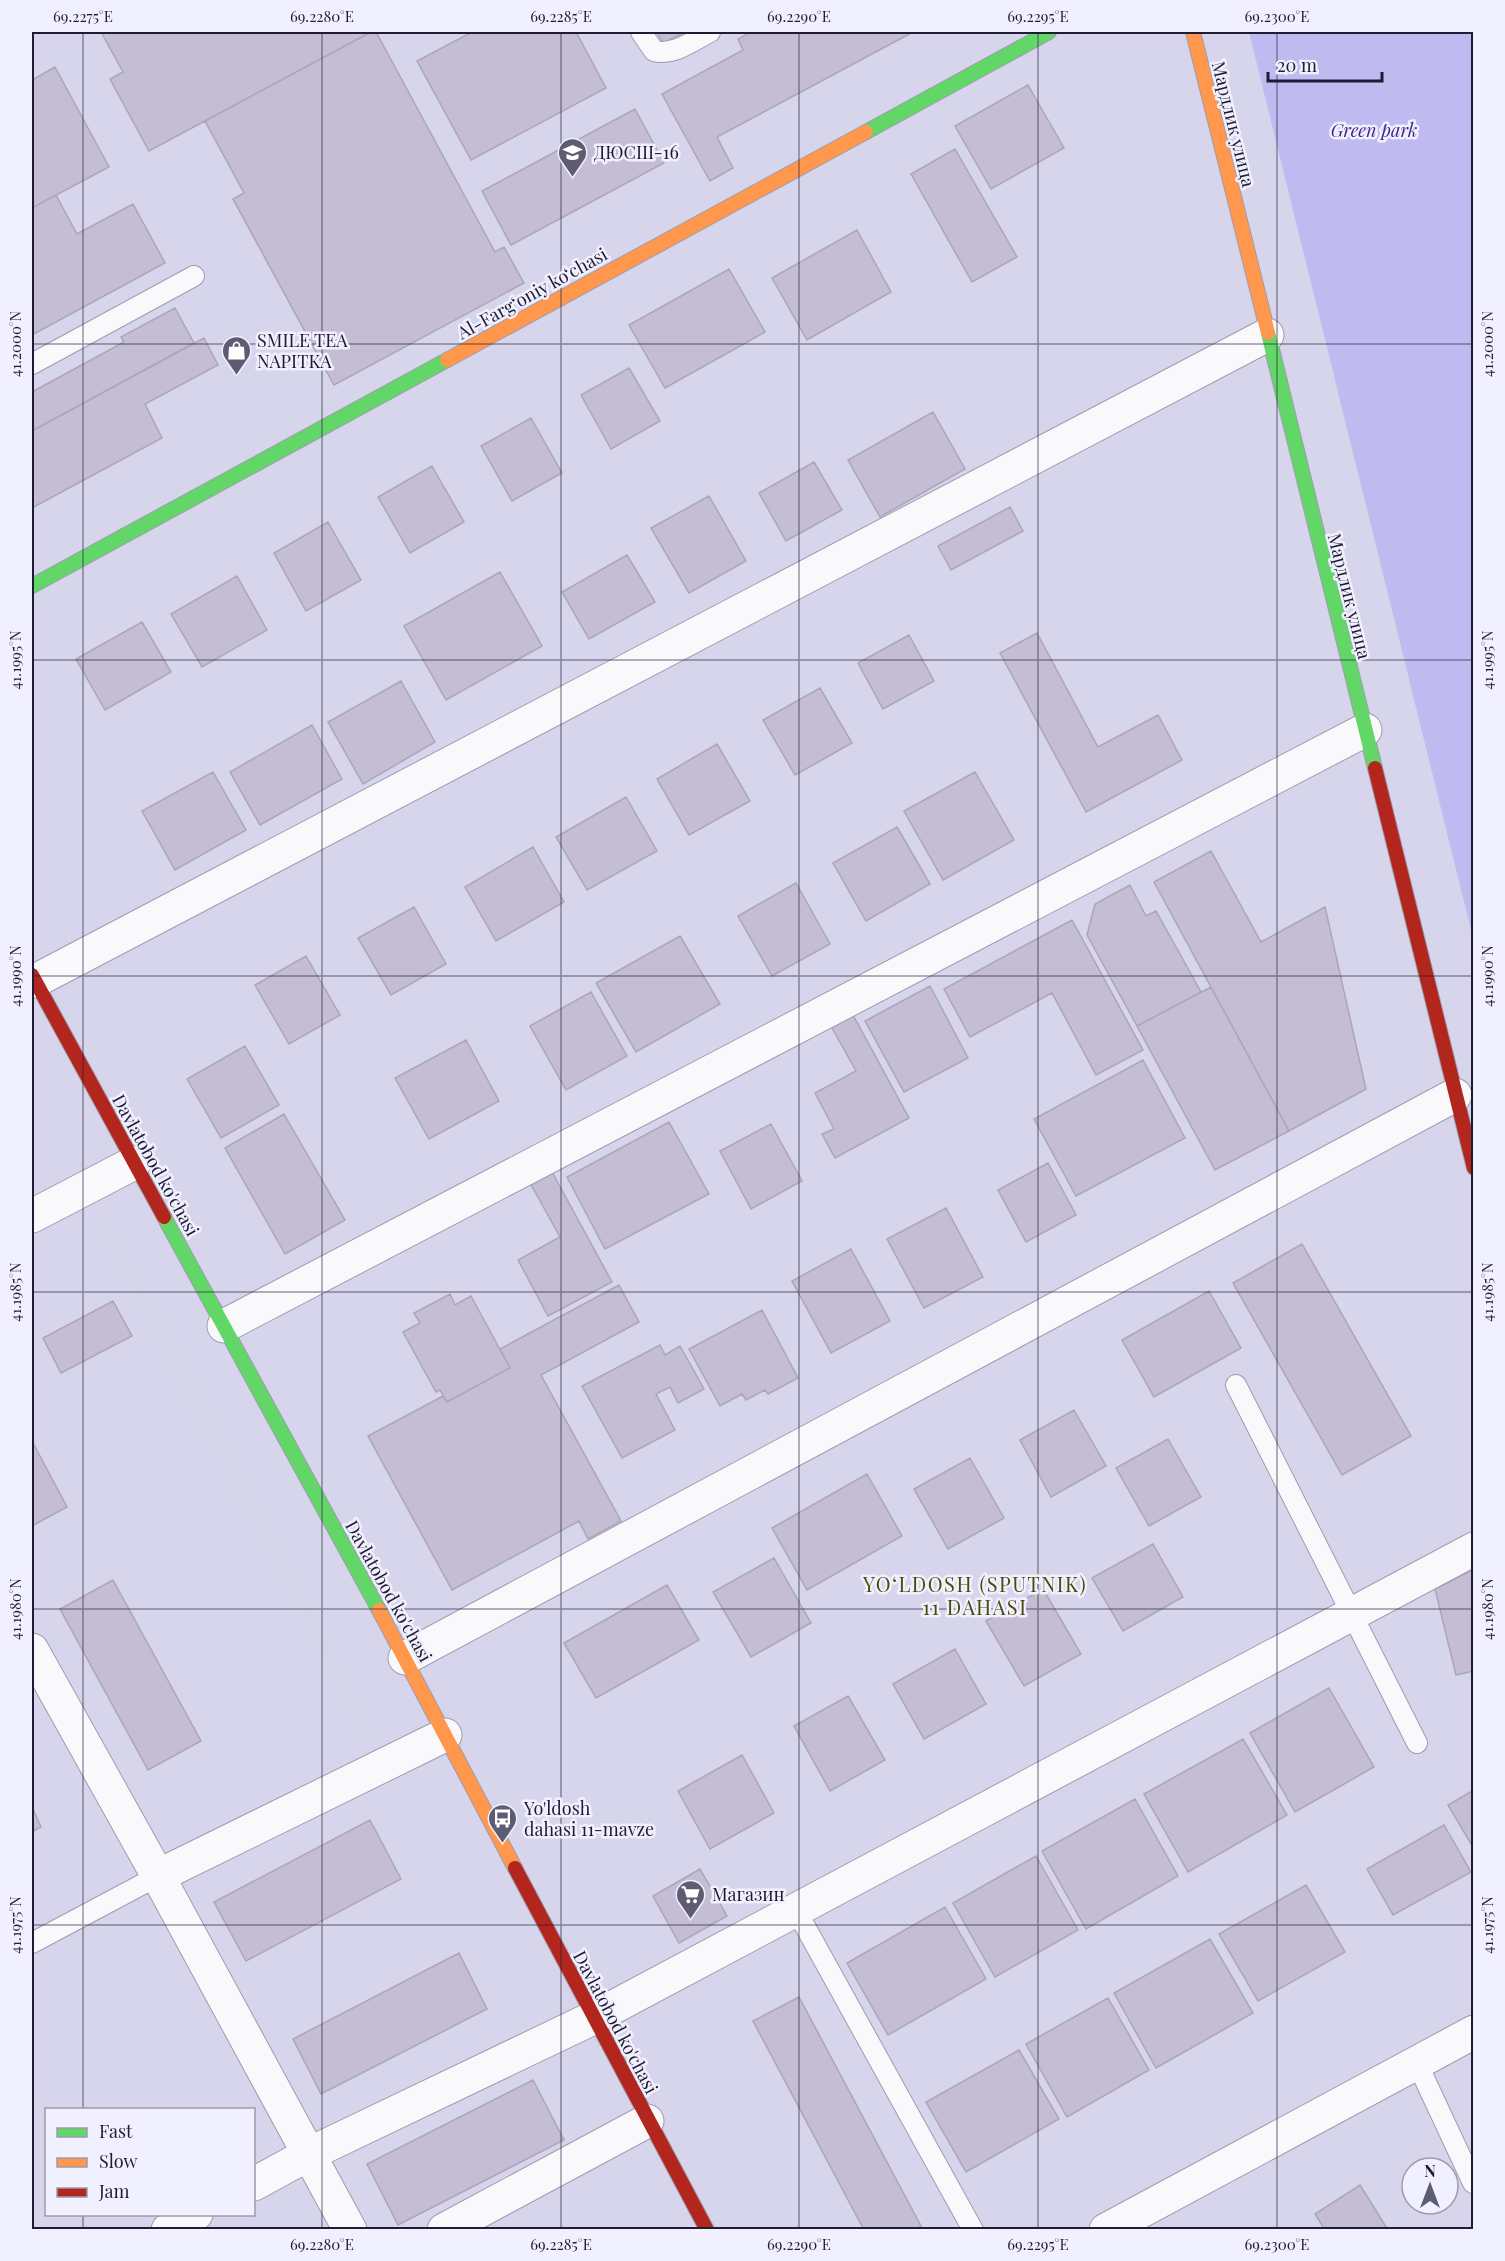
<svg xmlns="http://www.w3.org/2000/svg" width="1505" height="2261" viewBox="0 0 1505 2261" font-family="'Playfair Display',serif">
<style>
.green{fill:#bfbbf0}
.building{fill:#c4bdd3;stroke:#aca5ba;stroke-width:1.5}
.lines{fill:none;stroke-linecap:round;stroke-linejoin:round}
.lane-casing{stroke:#9e9cb1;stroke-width:22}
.street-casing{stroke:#9e9cb1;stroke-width:35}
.fast-casing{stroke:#9e9cb1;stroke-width:16}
.slow-casing{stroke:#9e9cb1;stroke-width:16}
.jam-casing{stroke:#9e9cb1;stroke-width:16}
.path{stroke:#d6d6dd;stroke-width:4;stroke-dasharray:3 4.5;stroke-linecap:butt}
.lane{stroke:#f9f9fc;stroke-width:20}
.street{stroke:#f9f9fc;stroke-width:33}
.fast{stroke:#63d668;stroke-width:14}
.slow{stroke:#ff974d;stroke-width:14}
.jam{stroke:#b3261e;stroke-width:14}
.ticks{fill:none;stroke:#1e1b33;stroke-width:1.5;stroke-opacity:0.45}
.labels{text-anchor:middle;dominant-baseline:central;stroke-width:5;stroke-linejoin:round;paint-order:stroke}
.street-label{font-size:18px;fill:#1e1b33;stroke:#f1f0fe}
.park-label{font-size:18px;font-style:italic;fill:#40238e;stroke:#f1f0fe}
.poi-label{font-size:18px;fill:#1e1b33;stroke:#f1f0fe;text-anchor:start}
.neighbourhood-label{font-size:20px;letter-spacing:1.5px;fill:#4b4a0a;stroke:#f1f0fe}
.neatline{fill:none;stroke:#1e1b33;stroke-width:2}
.ticks-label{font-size:15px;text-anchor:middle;fill:#1e1b33}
</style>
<rect width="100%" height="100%" fill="#d6d5eb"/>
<path class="green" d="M 1249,32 L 1473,32 L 1473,938 Z"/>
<path class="building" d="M 101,32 L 371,32 L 149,151 L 110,79 L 123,72 Z
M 371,32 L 376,32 L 495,252 L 504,247 L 524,283 L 334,385 L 233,199 L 244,193 L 205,121 Z
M 472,32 L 576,32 L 606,88 L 471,160 L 417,61 Z
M 657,32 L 685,32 L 663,43 Z
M 751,32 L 913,32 L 717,137 L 733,168 L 710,181 L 662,94 L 743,50 L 738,39 Z
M 55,67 L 109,167 L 32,208 L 32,80 Z
M 1028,85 L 1064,148 L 991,189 L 955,126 Z
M 635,109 L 664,163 L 511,245 L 482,191 Z
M 955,149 L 1017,257 L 972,282 L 911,174 Z
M 56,195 L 77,234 L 133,204 L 165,263 L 32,335 L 32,208 Z
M 857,230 L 891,292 L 807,340 L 772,278 Z
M 729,269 L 765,332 L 665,388 L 629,325 Z
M 175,308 L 194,343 L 32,431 L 32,392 L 124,342 L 121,337 Z
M 204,338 L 218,365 L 145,404 L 162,438 L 32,508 L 32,431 Z
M 629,368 L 660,421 L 611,449 L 581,395 Z
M 933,412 L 965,469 L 880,517 L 848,460 Z
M 531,418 L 562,473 L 512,501 L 481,446 Z
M 814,462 L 842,510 L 786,541 L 759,493 Z
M 432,466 L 464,522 L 410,553 L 378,497 Z
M 709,496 L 746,561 L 689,593 L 651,528 Z
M 1010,507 L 1023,531 L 951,570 L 938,546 Z
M 328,522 L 361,580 L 306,611 L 274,553 Z
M 627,555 L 655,602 L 589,639 L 562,592 Z
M 500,572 L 542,646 L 446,700 L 404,626 Z
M 237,576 L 267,630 L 202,667 L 171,614 Z
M 142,622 L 171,672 L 105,710 L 76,659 Z
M 1037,633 L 1098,747 L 1158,715 L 1182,760 L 1086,812 L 1000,653 Z
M 909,635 L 934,681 L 883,709 L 858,663 Z
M 401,681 L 435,742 L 363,784 L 328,722 Z
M 820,688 L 852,743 L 795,775 L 763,720 Z
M 312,725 L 342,779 L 260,825 L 230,772 Z
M 717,744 L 750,801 L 689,835 L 657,779 Z
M 213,772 L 246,830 L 175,870 L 142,811 Z
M 975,772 L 1014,840 L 943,880 L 904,811 Z
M 626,797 L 657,851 L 587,890 L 556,837 Z
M 897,827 L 930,884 L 866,921 L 833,863 Z
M 533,847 L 564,902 L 496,941 L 465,887 Z
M 1211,851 L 1261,942 L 1325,907 L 1366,1089 L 1289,1131 L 1154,882 Z
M 796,883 L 830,944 L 772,976 L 738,916 Z
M 1130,885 L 1146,916 L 1156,911 L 1201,992 L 1137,1026 L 1087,935 L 1095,904 Z
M 414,907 L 446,964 L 391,995 L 358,938 Z
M 1072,920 L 1143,1050 L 1096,1075 L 1052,993 L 970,1037 L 944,989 Z
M 680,936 L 720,1004 L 636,1052 L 596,983 Z
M 306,956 L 340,1015 L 289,1044 L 255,985 Z
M 930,986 L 968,1058 L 904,1092 L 865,1021 Z
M 1211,987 L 1289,1131 L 1215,1170 L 1137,1026 Z
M 591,992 L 627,1056 L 566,1090 L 530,1026 Z
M 853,1015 L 909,1118 L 835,1158 L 822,1134 L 834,1129 L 815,1093 L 856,1071 L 831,1026 Z
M 466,1040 L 499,1101 L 429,1139 L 395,1078 Z
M 245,1046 L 279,1105 L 221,1138 L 187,1079 Z
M 1143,1060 L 1185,1138 L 1076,1196 L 1034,1119 Z
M 284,1114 L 345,1220 L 285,1254 L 225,1148 Z
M 669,1122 L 709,1194 L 605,1249 L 567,1177 Z
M 771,1124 L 802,1181 L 751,1209 L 720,1151 Z
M 1048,1163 L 1076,1215 L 1026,1242 L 998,1190 Z
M 551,1170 L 612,1282 L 548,1316 L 518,1260 L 560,1237 L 529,1181 Z
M 946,1208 L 983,1277 L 924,1308 L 887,1239 Z
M 1302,1244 L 1411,1436 L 1342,1475 L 1233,1283 Z
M 851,1249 L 890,1321 L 831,1353 L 792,1281 Z
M 619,1285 L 639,1322 L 541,1375 L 621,1521 L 588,1539 L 579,1521 L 452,1590 L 368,1436 L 443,1396 L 447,1402 L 510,1368 L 500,1349 Z
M 1209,1291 L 1241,1348 L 1154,1397 L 1122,1340 Z
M 450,1294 L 455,1305 L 471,1296 L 510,1368 L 447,1402 L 440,1390 L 436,1392 L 403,1332 L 420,1323 L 414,1313 Z
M 113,1301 L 132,1336 L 61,1373 L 43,1338 Z
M 762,1310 L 798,1378 L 768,1394 L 765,1390 L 746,1400 L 742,1394 L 720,1406 L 689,1349 Z
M 660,1345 L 665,1355 L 680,1346 L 704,1389 L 678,1403 L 670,1387 L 656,1394 L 675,1430 L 622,1458 L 582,1386 Z
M 1074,1410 L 1106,1466 L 1051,1497 L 1020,1440 Z
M 1168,1439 L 1201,1497 L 1149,1526 L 1116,1468 Z
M 32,1441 L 67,1507 L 32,1526 Z
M 970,1458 L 1004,1518 L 948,1549 L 914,1489 Z
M 867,1474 L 902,1536 L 807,1590 L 772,1528 Z
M 1153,1544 L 1183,1597 L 1123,1631 L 1092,1578 Z
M 774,1558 L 811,1623 L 751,1657 L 713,1592 Z
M 1474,1569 L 1474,1671 L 1456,1675 L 1435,1589 Z
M 113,1580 L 201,1741 L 148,1770 L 60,1609 Z
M 667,1585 L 699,1640 L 596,1698 L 564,1643 Z
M 1043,1589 L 1081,1654 L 1024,1686 L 986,1621 Z
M 955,1649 L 986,1704 L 924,1739 L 893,1684 Z
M 1329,1688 L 1374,1767 L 1295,1812 L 1250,1733 Z
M 848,1696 L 885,1760 L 830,1791 L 794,1726 Z
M 1243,1739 L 1287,1815 L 1188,1872 L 1144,1794 Z
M 742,1755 L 774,1813 L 710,1849 L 678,1791 Z
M 1474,1790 L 1474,1849 L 1448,1805 Z
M 1135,1799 L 1178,1876 L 1086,1929 L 1042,1851 Z
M 32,1807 L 41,1827 L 32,1832 Z
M 370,1820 L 401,1879 L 246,1961 L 214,1902 Z
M 1444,1825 L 1471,1872 L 1393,1915 L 1367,1869 Z
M 1036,1856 L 1078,1930 L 995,1977 L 953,1903 Z
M 700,1869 L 727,1916 L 679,1943 L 653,1896 Z
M 1306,1885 L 1345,1952 L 1258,2001 L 1219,1934 Z
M 945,1907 L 986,1979 L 888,2035 L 847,1963 Z
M 1210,1939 L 1253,2013 L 1156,2068 L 1114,1993 Z
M 459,1953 L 487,2009 L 321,2094 L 293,2039 Z
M 799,1997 L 921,2226 L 914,2230 L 864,2230 L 753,2021 Z
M 1108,1998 L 1149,2070 L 1067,2117 L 1026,2044 Z
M 1019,2050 L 1059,2119 L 966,2172 L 926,2102 Z
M 533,2080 L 564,2140 L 398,2225 L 367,2164 Z
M 1360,2185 L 1388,2230 L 1325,2230 L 1315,2214 Z"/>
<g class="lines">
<defs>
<path id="lane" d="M 641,32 L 654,51 C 674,56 692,41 710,32
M 32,364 L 194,276
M 1236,1385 L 1417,1743
M 796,1910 L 973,2230
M 32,1943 L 158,1876
M 1417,2063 L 1473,2183"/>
<path id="street" d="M 35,981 L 1267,335
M 32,1216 L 134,1163
M 224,1326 L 1365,730
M 32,1650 L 158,1876 L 350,2230
M 405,1658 L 1455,1095
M 158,1876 L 445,1735
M 254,2184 L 309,2154 L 593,2018 L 1474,1549
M 168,2230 L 196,2214
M 444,2230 L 647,2121
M 1106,2230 L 1474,2032"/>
<path id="fast" d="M 866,132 L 1049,32
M 1268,333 L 1375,768
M 32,586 L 447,360
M 164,1217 L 379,1610"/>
<path id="slow" d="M 1193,32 L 1268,333
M 447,360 L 866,132
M 379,1610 L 515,1868"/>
<path id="jam" d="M 1375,768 L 1474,1168
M 32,975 L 164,1217
M 515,1868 L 707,2230"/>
</defs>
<use href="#lane" class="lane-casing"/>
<use href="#street" class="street-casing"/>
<use href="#fast" class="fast-casing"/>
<use href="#slow" class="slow-casing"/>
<use href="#jam" class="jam-casing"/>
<path class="path" d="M 102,1219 L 368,1732"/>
<use href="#lane" class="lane"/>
<use href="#street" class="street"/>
<use href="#fast" class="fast"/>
<use href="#slow" class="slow"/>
<use href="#jam" class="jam"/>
</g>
<path class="ticks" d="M 83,32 L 83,2110M 322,32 L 322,2230M 561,32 L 561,2230M 799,32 L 799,2230M 1038,32 L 1038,2230M 1277,32 L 1277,2230M 32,344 L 1474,344M 32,660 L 1474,660M 32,976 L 1474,976M 32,1292 L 1474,1292M 32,1609 L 1474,1609M 32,1925 L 1474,1925M 83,2214 L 83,2230"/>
<defs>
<symbol id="school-pin" viewBox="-11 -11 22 30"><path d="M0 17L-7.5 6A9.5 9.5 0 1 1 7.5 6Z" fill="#5e5c73" stroke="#f1f0fe"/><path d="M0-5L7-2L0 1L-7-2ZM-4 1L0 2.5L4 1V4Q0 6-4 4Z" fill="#fff"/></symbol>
<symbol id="shop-pin" viewBox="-11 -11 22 30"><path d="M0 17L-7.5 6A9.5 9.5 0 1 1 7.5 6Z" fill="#5e5c73" stroke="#f1f0fe"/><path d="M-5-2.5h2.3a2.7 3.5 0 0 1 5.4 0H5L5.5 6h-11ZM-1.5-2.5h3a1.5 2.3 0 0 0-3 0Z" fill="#fff"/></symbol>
<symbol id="bus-pin" viewBox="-11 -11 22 30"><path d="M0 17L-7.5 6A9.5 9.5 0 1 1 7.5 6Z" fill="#5e5c73" stroke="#f1f0fe"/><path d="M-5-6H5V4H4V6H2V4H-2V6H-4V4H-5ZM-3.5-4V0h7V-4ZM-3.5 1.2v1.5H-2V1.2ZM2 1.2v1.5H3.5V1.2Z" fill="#fff"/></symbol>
<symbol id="supermarket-pin" viewBox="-11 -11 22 30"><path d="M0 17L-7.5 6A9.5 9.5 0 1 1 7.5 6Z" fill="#5e5c73" stroke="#f1f0fe"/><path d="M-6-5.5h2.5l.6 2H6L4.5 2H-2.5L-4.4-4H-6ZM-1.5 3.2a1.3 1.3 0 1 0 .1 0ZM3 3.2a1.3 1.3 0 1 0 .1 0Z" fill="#fff"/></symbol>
</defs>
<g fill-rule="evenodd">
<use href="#school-pin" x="556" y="136" width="33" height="45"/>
<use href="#shop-pin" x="220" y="334" width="33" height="45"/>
<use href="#bus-pin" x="486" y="1802" width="33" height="45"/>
<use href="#supermarket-pin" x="674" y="1878" width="33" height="45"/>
</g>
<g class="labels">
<g class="street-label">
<text transform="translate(1234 124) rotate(76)">Мардлик улица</text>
<text transform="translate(532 293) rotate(-29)">Al-Farg‘oniy ko‘chasi</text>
<text transform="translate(1350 596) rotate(76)">Мардлик улица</text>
<text transform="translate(156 1165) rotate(61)">Davlatobod ko'chasi</text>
<text transform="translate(389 1591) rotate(61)">Davlatobod ko'chasi</text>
<text transform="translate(616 2022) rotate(62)">Davlatobod ko'chasi</text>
</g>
<g class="park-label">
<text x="1374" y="130">Green park</text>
</g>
<g class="poi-label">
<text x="594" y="152">ДЮСШ-16</text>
<text x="257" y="340">SMILE TEA<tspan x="257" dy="21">NAPITKA</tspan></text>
<text x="524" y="1808">Yo'ldosh<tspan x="524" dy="21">dahasi 11-mavze</tspan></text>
<text x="712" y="1894">Магазин</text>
</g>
<g class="neighbourhood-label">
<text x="975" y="1583">YO‘LDOSH (SPUTNIK)<tspan x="975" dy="23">11 DAHASI</tspan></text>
</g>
</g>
<rect width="1505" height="2261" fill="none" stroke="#f1f0fe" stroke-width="66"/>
<rect x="45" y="2108" width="210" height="108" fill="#f1f0fe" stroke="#9d9bad" stroke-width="1.5"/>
<rect x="57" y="2128" width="30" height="9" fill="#63d668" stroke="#9d9bad" stroke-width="1.5"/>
<text x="99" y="2138" font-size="18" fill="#1e1b33">Fast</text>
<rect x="57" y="2158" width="30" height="9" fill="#ff974d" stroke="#9d9bad" stroke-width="1.5"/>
<text x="99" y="2168" font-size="18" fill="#1e1b33">Slow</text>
<rect x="57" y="2188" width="30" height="9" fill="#b3261e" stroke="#9d9bad" stroke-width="1.5"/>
<text x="99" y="2198" font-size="18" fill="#1e1b33">Jam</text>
<g transform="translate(1430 2186)"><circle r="28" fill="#f1f0fe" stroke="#9d9bad" stroke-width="1.5"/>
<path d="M0-4.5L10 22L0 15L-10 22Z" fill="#5e5c73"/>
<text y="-9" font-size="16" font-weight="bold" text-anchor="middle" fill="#1e1b33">N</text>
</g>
<path d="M1268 72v9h114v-9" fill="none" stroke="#1e1b33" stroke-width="3"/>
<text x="1277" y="72" font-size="18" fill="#1e1b33" stroke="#f1f0fe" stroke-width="4.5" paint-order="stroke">20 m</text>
<rect x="33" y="33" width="1439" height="2195" class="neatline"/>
<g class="ticks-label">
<text x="83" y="22">69.2275°E</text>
<text x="322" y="22">69.2280°E</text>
<text x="561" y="22">69.2285°E</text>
<text x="799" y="22">69.2290°E</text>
<text x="1038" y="22">69.2295°E</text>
<text x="1277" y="22">69.2300°E</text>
<text transform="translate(16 344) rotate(-90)" y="5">41.2000°N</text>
<text transform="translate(1488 344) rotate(-90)" y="5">41.2000°N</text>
<text transform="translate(16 660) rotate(-90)" y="5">41.1995°N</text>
<text transform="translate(1488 660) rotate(-90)" y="5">41.1995°N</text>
<text transform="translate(16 976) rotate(-90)" y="5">41.1990°N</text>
<text transform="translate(1488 976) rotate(-90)" y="5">41.1990°N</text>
<text transform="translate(16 1292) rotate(-90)" y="5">41.1985°N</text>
<text transform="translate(1488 1292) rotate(-90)" y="5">41.1985°N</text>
<text transform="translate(16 1609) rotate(-90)" y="5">41.1980°N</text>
<text transform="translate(1488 1609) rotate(-90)" y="5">41.1980°N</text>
<text transform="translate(16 1925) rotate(-90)" y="5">41.1975°N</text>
<text transform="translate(1488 1925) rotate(-90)" y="5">41.1975°N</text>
<text x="322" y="2250">69.2280°E</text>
<text x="561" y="2250">69.2285°E</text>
<text x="799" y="2250">69.2290°E</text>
<text x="1038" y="2250">69.2295°E</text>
<text x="1277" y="2250">69.2300°E</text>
</g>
</svg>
